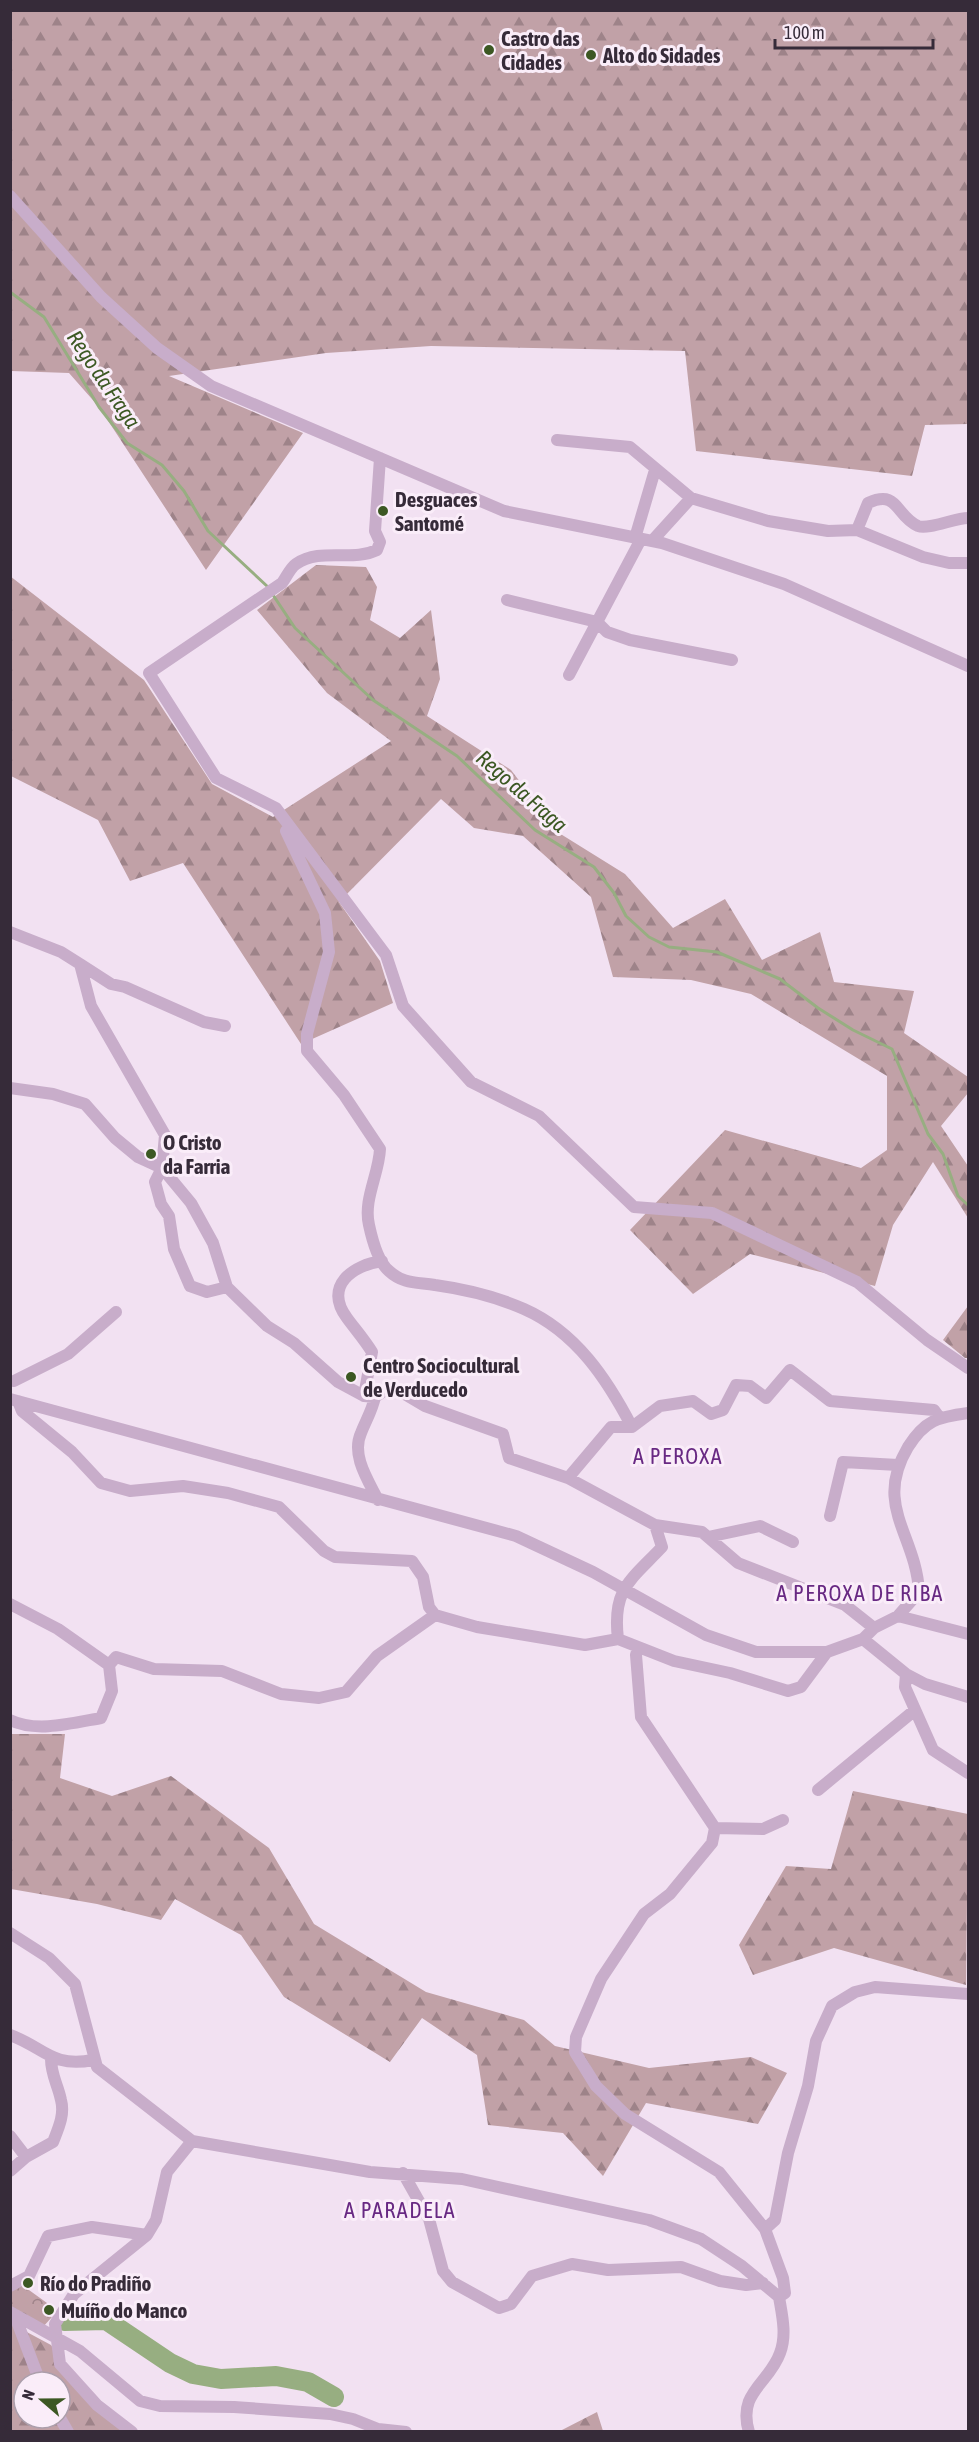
<svg xmlns="http://www.w3.org/2000/svg" width="979" height="2442" viewBox="0 0 979 2442" font-family="'Asap Condensed',sans-serif">
<style>
.forest{fill:url(#forest-firs);fill-rule:evenodd}
.park{fill:url(#park-crowns)}
.lines{fill:none;stroke-linecap:round;stroke-linejoin:round}
.stream{stroke:#97ae81;stroke-width:3}
.river{stroke:#97ae81;stroke-width:20}
.minor{stroke:#c8adca;stroke-width:12}
.poi-dot{fill:#3c5823;stroke:#faedf9;stroke-width:2}
.labels{text-anchor:middle;dominant-baseline:central;stroke-width:6;stroke-linejoin:round;paint-order:stroke}
.poi-label{font-size:21px;font-weight:bold;fill:#362b39;stroke:#faedf9;text-anchor:start}
.water-label{font-size:22px;font-style:italic;fill:#3c5823;stroke:#faedf9}
.neighbourhood-label{font-size:22px;letter-spacing:1.5px;fill:#682983;stroke:#faedf9}
</style>
<defs>
<pattern id="forest-firs" width="22" height="20" patternUnits="userSpaceOnUse" patternTransform="scale(1.5)"><rect width="22" height="20" fill="#c1a1a7"/><path d="M5 1l3.5 6h-7zM16 11l3.5 6h-7z" fill="#9e8389"/></pattern>
<pattern id="park-crowns" width="20" height="18" patternUnits="userSpaceOnUse" patternTransform="scale(1.5)"><rect width="20" height="18" fill="#c1a1a7"/><path d="M2 6a3 3 0 1 1 6 0M12 15a3 3 0 1 1 6 0" fill="none" stroke="#9e8389"/></pattern>
</defs>
<rect width="100%" height="100%" fill="#f2e1f2"/>
<path class="forest" d="M 11,11 L 968,11 L 968,424 L 925,425 L 912,476 L 696,451 L 685,351 L 431,346 L 326,353 L 169,376 L 303,433 L 206,570 L 99,407 L 69,373 L 11,371 Z
M 316,565 L 366,567 L 377,587 L 370,620 L 400,638 L 431,610 L 440,679 L 427,716 L 511,770 L 559,833 L 625,874 L 673,928 L 725,899 L 762,960 L 820,932 L 834,982 L 914,991 L 904,1033 L 968,1077 L 968,1093 L 941,1126 L 968,1166 L 968,1218 L 933,1162 L 893,1225 L 875,1286 L 750,1254 L 693,1294 L 630,1230 L 725,1130 L 861,1168 L 887,1150 L 887,1076 L 751,994 L 691,980 L 613,977 L 591,897 L 523,836 L 474,828 L 441,799 L 339,902 L 380,961 L 393,1003 L 301,1044 L 183,863 L 130,881 L 98,820 L 11,776 L 10,576 L 144,680 L 212,784 L 273,817 L 391,741 L 327,693 L 257,610 Z
M 968,1306 L 968,1358 L 965,1358 L 943,1340 Z
M 10,1734 L 65,1734 L 60,1778 L 112,1796 L 171,1776 L 269,1848 L 314,1924 L 426,1992 L 524,2020 L 555,2046 L 649,2068 L 751,2057 L 787,2073 L 758,2124 L 646,2103 L 603,2176 L 563,2133 L 488,2125 L 477,2055 L 422,2018 L 390,2062 L 284,1997 L 241,1935 L 175,1899 L 161,1920 L 97,1904 L 11,1889 Z
M 853,1791 L 968,1814 L 966,1985 L 834,1948 L 753,1975 L 739,1945 L 786,1866 L 831,1869 Z
M 10,2323 L 51,2345 L 92,2405 L 124,2431 L 11,2431 ZM 24,2382 L 60,2382 L 60,2418 L 24,2418 Z
M 597,2412 L 603,2431 L 560,2431 Z"/>
<path class="park" d="M 22,2285 L 47,2303 L 44,2315 L 52,2317 L 42,2328 L 11,2308 L 10,2290 Z"/>
<g class="lines">
<path class="stream" d="M 10,292 L 44,317 L 99,407 L 127,443 L 162,465 L 184,491 L 208,531 L 268,587
M 273,595 L 295,628 L 373,700 L 457,756 L 535,830 L 594,867 L 614,893 L 626,916 L 649,937 L 669,947 L 717,952 L 780,979 L 818,1008 L 853,1030 L 892,1049 L 928,1134 L 943,1154 L 958,1196 L 968,1205"/>
<path class="river" d="M 64,2321 L 106,2320 L 170,2363 L 193,2374 L 221,2379 L 276,2376 L 308,2382 L 334,2397"/>
<path class="minor" d="M 10,196 L 101,297 L 157,348 L 211,386 L 504,511 L 662,543 L 784,584 L 968,666
M 557,440 L 630,447 L 691,498
M 380,458 L 375,531 L 380,542 L 377,550 C 352,562 321,547 296,564 C 290,568 286,578 282,583 L 149,673 L 216,778 L 276,808 L 386,955 L 403,1006 L 471,1082 L 539,1116 L 634,1207 L 712,1213 L 857,1282 L 927,1340 L 968,1368
M 857,530 L 868,503 C 899,489 895,516 918,526 C 928,530 955,518 968,518
M 635,538 L 655,470
M 652,541 L 691,498 L 768,521 L 828,531 L 857,530 L 923,557 L 949,563 L 968,563
M 507,600 L 597,622 L 607,632 L 630,640 L 732,660
M 569,675 L 641,539
M 286,831 L 325,913 L 329,952 L 307,1034 L 307,1051 L 344,1095 L 380,1149 C 379,1174 363,1200 369,1225 C 372,1239 378,1262 389,1271 C 403,1284 417,1282 435,1285 C 464,1289 497,1297 524,1309 C 576,1332 607,1379 632,1427
M 10,932 L 61,952 L 80,964 L 91,1006 L 165,1135 L 162,1168 L 191,1203 L 213,1243 L 227,1287 L 267,1326 L 294,1343 L 338,1382 L 364,1396 L 375,1397 L 384,1391 L 398,1390 L 425,1406 L 503,1434 L 509,1458 L 568,1478 L 655,1525 L 702,1532 L 738,1563 L 845,1605 L 874,1628
M 80,964 L 111,984 L 125,987 L 204,1022 L 225,1026
M 10,1088 L 53,1094 L 85,1104 L 115,1138 L 138,1157 L 162,1168 L 155,1182 L 161,1204 L 169,1216 L 174,1249 L 190,1286 L 207,1292 L 227,1287
M 14,1381 L 68,1354 L 116,1312
M 364,1396 L 372,1352 C 364,1339 355,1329 347,1318 C 323,1286 353,1265 382,1261
M 375,1397 C 372,1411 366,1420 361,1433 C 351,1455 368,1480 378,1500
M 10,1399 L 516,1536 L 593,1572 L 706,1635 L 756,1652 L 827,1652 L 863,1639 L 874,1628 L 898,1616 L 919,1592 C 916,1534 873,1506 908,1447 C 925,1420 938,1417 968,1413
M 18,1401 L 22,1411 L 72,1452 L 101,1483 L 130,1491 L 183,1486 L 228,1493 L 279,1507 L 324,1551 L 335,1557 L 412,1561 L 423,1577 L 429,1607 L 435,1615 L 477,1627 L 585,1645 L 618,1639 L 674,1661 L 730,1673 L 788,1691 L 801,1687 L 827,1652
M 568,1478 L 611,1427 L 632,1427 L 660,1406 L 693,1401 L 711,1414 L 723,1410 L 736,1385 L 750,1386 L 766,1398 L 790,1370 L 830,1401 L 934,1410 L 939,1417
M 830,1516 L 843,1462 L 898,1465
M 708,1537 L 760,1526 L 793,1542
M 10,1604 L 58,1629 L 109,1665
M 898,1616 L 968,1634
M 618,1639 C 612,1589 630,1581 662,1547 L 655,1525
M 863,1639 L 906,1674 L 925,1684 L 968,1697
M 638,1648 L 636,1655 L 641,1717 L 715,1828 L 712,1843 L 670,1894 L 644,1914 L 601,1979 L 576,2037 L 575,2052 L 596,2086 L 625,2114 L 719,2172 L 765,2229
M 906,1674 L 905,1687 L 933,1750 L 968,1773
M 10,1720 C 36,1733 73,1723 101,1718 L 112,1691 L 109,1665 L 116,1657 L 154,1669 L 222,1671 L 281,1694 L 319,1698 L 346,1692 L 377,1656 L 435,1615
M 818,1790 L 915,1710
M 715,1828 L 763,1829 L 783,1820
M 10,1933 L 49,1958 L 75,1984 L 97,2067 L 192,2141 L 167,2172 L 156,2220 L 147,2235 L 74,2294 L 55,2324 L 60,2364 L 97,2405 L 132,2432
M 10,2035 C 44,2047 51,2068 93,2060
M 10,2136 L 26,2157
M 192,2141 L 370,2172 L 462,2179 L 649,2220 L 701,2239 L 742,2266 L 779,2297 C 782,2315 787,2335 780,2353 C 769,2384 737,2392 749,2432
M 10,2171 L 26,2157 L 53,2142 C 58,2129 65,2115 61,2100 C 58,2085 51,2075 51,2059
M 403,2173 L 429,2219 L 443,2271 L 452,2282 L 499,2308 L 511,2304 L 532,2276 L 572,2264 L 608,2270 L 681,2267 L 720,2281 L 746,2285 L 763,2283
M 10,2286 L 29,2276 L 48,2236 L 92,2227 L 147,2235
M 779,2297 L 785,2293 L 783,2278 L 765,2229 L 775,2220 L 788,2153 L 808,2086 L 816,2041 L 832,2006 L 855,1992 L 875,1987 L 968,1994
M 10,2312 L 80,2351 L 140,2401 L 160,2406 L 234,2407 L 330,2414 L 353,2419 L 378,2429 L 406,2432
M 15,2316 L 40,2382
M 60,2418 L 68,2432"/>
</g>
<g class="poi-dot">
<circle cx="489" cy="50" r="6"/>
<circle cx="591" cy="55" r="6"/>
<circle cx="383" cy="511" r="6"/>
<circle cx="151" cy="1154" r="6"/>
<circle cx="351" cy="1377" r="6"/>
<circle cx="28" cy="2283" r="6"/>
<circle cx="49" cy="2310" r="6"/>
</g>
<g class="labels">
<g class="poi-label">
<text x="501" y="38">Castro das<tspan x="501" dy="24">Cidades</tspan></text>
<text x="603" y="55">Alto do Sidades</text>
<text x="395" y="499">Desguaces<tspan x="395" dy="24">Santomé</tspan></text>
<text x="163" y="1142">O Cristo<tspan x="163" dy="24">da Farria</tspan></text>
<text x="363" y="1365">Centro Sociocultural<tspan x="363" dy="24">de Verducedo</tspan></text>
<text x="40" y="2283">Río do Pradiño</text>
<text x="61" y="2310">Muíño do Manco</text>
</g>
<g class="water-label">
<text transform="translate(104 379) rotate(56)">Rego da Fraga</text>
<text transform="translate(522 791) rotate(41)">Rego da Fraga</text>
</g>
<g class="neighbourhood-label">
<text x="678" y="1456">A PEROXA</text>
<text x="860" y="1593">A PEROXA DE RIBA</text>
<text x="400" y="2210">A PARADELA</text>
</g>
</g>
<rect width="979" height="2442" fill="none" stroke="#362b39" stroke-width="24"/>
<g transform="translate(42 2400) rotate(290)"><circle r="28" fill="#faedf9" stroke="#ac9fac" stroke-width="1.5"/>
<path d="M0-4.5L10 22L0 15L-10 22Z" fill="#3c5823"/>
<text y="-9" font-size="16" font-weight="bold" text-anchor="middle" fill="#362b39">N</text>
</g>
<path d="M775 39v9h158v-9" fill="none" stroke="#362b39" stroke-width="3"/>
<text x="784" y="39" font-size="18" fill="#362b39" stroke="#faedf9" stroke-width="4.5" paint-order="stroke">100 m</text>
</svg>
